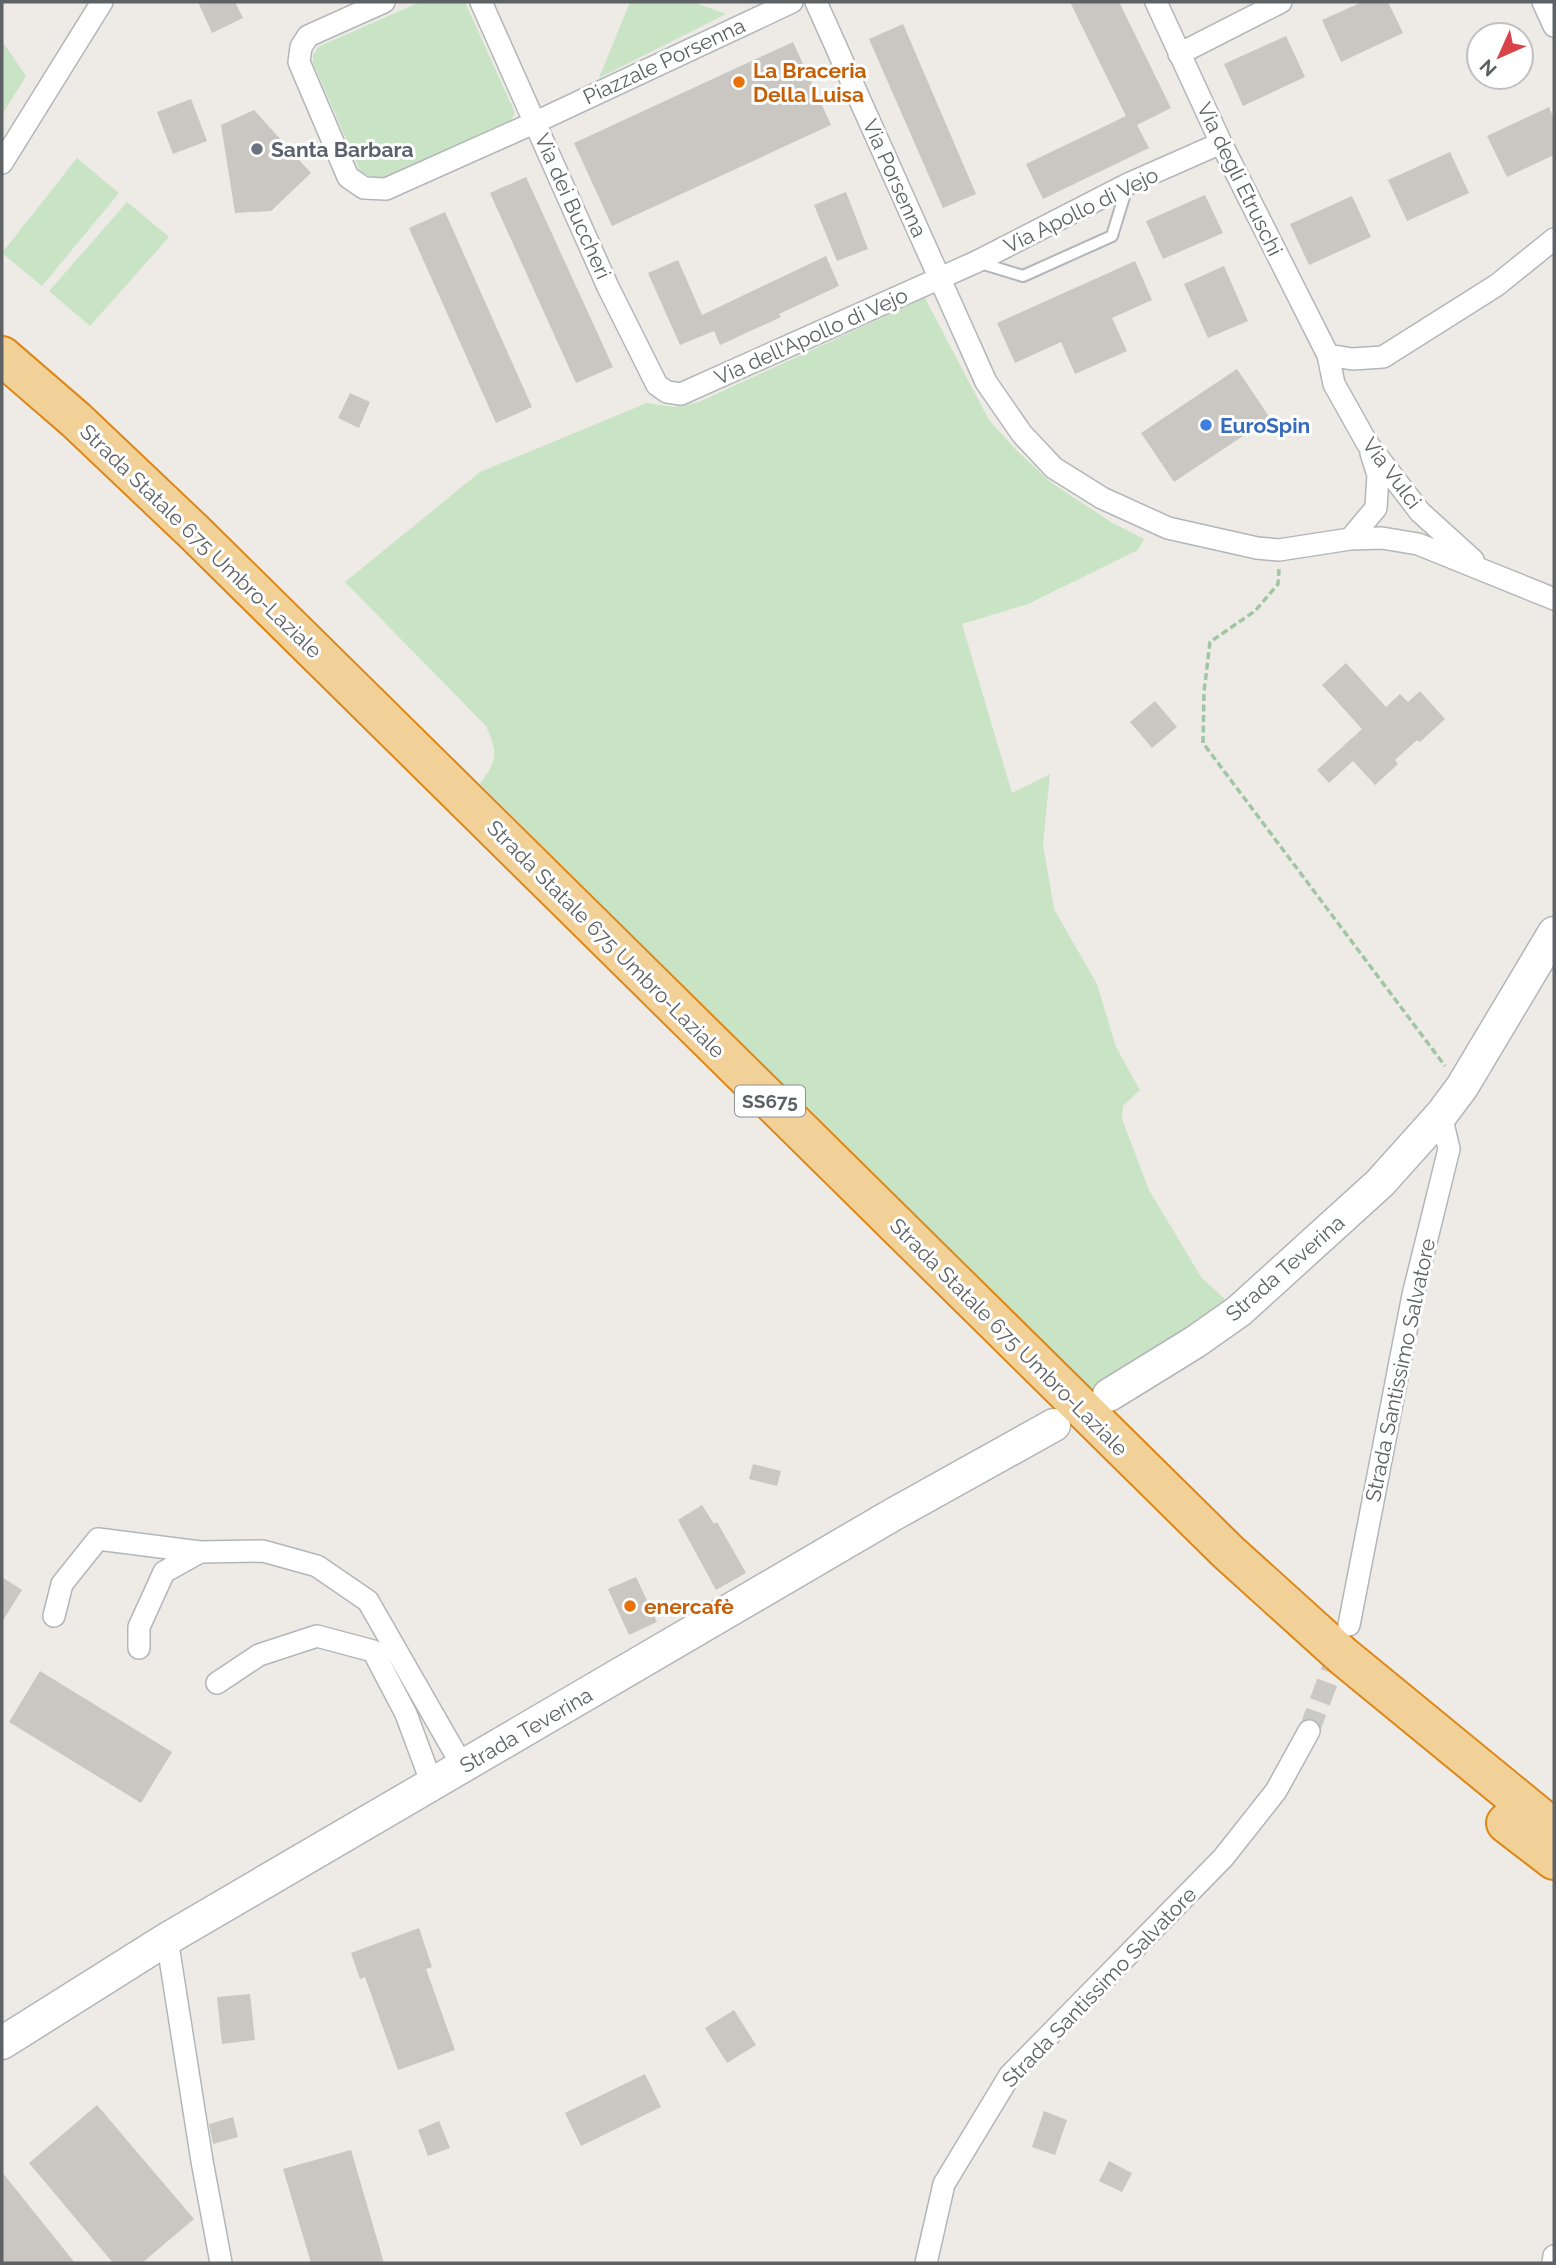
<svg xmlns="http://www.w3.org/2000/svg" width="1556" height="2265" viewBox="0 0 1556 2265" font-family="Raleway,sans-serif">
<style>
.green{fill:#c9e3c5}
.building{fill:#cac6c2}
.lines{fill:none;stroke-linecap:round;stroke-linejoin:round}
.street-tunnel{stroke:#cac9c6;stroke-width:21;stroke-dasharray:21 10;stroke-linecap:butt}
.lane-casing{stroke:#b3b6b9;stroke-width:14}
.street-casing{stroke:#b3b6b9;stroke-width:24}
.secondary-casing{stroke:#b2b6b9;stroke-width:35}
.highway-casing{stroke:#dd8717;stroke-width:42}
.path{stroke:#a1c6a6;stroke-width:3.5;stroke-dasharray:7 3.5;stroke-linecap:butt}
.lane{stroke:#fff;stroke-width:10}
.street{stroke:#fff;stroke-width:21}
.secondary{stroke:#fff;stroke-width:32}
.highway{stroke:#f2d199;stroke-width:38}
.food-dot{fill:#e8710a;stroke:#fff;stroke-width:2.5}
.worship-dot{fill:#6b7280;stroke:#fff;stroke-width:2.5}
.shop-dot{fill:#3f7fe0;stroke:#fff;stroke-width:2.5}
.labels{text-anchor:middle;dominant-baseline:central;stroke-width:6;stroke-linejoin:round;paint-order:stroke}
.shield{fill:#fff;stroke:#8e9193;stroke-width:2}
.shield-label{font-size:19px;font-weight:bold;fill:#5e6265}
.street-label{font-size:21px;fill:#5e6265;stroke:#fff}
.food-label{font-size:21px;font-weight:bold;fill:#c56008;stroke:#fff;text-anchor:start}
.worship-label{font-size:21px;font-weight:bold;fill:#5b616d;stroke:#fff;text-anchor:start}
.shop-label{font-size:21px;font-weight:bold;fill:#366cbe;stroke:#fff;text-anchor:start}
</style>
<rect width="100%" height="100%" fill="#eeebe6"/>
<path class="green" d="M 420,2 L 465,2 L 515,113 L 510,123 L 384,181 L 369,176 L 360,171 L 313,63 L 313,55 L 318,47 Z
M 630,2 L 693,2 L 726,14 L 599,78 Z
M 2,41 L 26,76 L 2,115 Z
M 77,158 L 119,193 L 42,286 L 2,253 Z
M 127,202 L 169,237 L 90,326 L 49,291 Z
M 925,298 L 989,420 L 1019,453 L 1053,484 L 1111,522 L 1144,539 L 1138,550 L 1028,604 L 962,624 L 1012,793 L 1050,774 L 1043,844 L 1054,909 L 1097,984 L 1116,1047 L 1140,1090 L 1123,1106 L 1122,1119 L 1149,1190 L 1201,1277 L 1227,1301 L 1194,1327 L 1092,1395 L 480,784 C 498,758 498,754 486,726 L 345,582 L 480,472 L 647,403 L 674,407 L 699,402 Z"/>
<path class="building" d="M 198,2 L 235,2 L 243,18 L 212,33 Z
M 1070,2 L 1119,2 L 1171,108 L 1137,125 L 1149,148 L 1043,199 L 1026,164 L 1126,116 Z
M 1362,2 L 1388,2 L 1403,33 L 1341,62 L 1322,20 Z
M 903,24 L 976,194 L 943,208 L 869,39 Z
M 1286,36 L 1305,77 L 1243,106 L 1224,64 Z
M 793,42 L 831,125 L 612,226 L 574,143 Z
M 191,99 L 207,141 L 173,154 L 157,112 Z
M 1549,107 L 1554,119 L 1554,155 L 1507,177 L 1487,136 Z
M 254,110 L 311,173 L 271,211 L 235,213 L 221,125 Z
M 1450,152 L 1469,193 L 1407,221 L 1388,180 Z
M 526,177 L 613,367 L 576,383 L 490,193 Z
M 846,192 L 868,249 L 837,261 L 814,205 Z
M 1205,195 L 1223,233 L 1163,259 L 1146,221 Z
M 1352,196 L 1371,237 L 1309,265 L 1290,224 Z
M 445,212 L 532,407 L 496,423 L 409,228 Z
M 826,256 L 839,286 L 779,314 L 781,317 L 720,345 L 714,331 L 680,345 L 648,273 L 678,260 L 702,315 Z
M 1135,261 L 1152,300 L 1112,318 L 1127,351 L 1075,374 L 1061,342 L 1015,363 L 997,323 Z
M 1224,266 L 1248,321 L 1208,338 L 1184,284 Z
M 1237,369 L 1270,418 L 1174,482 L 1141,433 Z
M 350,393 L 370,402 L 359,428 L 338,418 Z
M 1346,663 L 1386,707 L 1400,694 L 1408,702 L 1420,691 L 1445,719 L 1420,742 L 1417,740 L 1395,760 L 1398,764 L 1375,785 L 1353,761 L 1329,783 L 1317,770 L 1362,729 L 1322,685 Z
M 1155,701 L 1177,727 L 1152,748 L 1130,722 Z
M 753,1464 L 781,1471 L 777,1486 L 749,1479 Z
M 702,1505 L 714,1524 L 717,1522 L 746,1573 L 716,1590 L 678,1520 Z
M 2,1577 L 22,1590 L 2,1622 Z
M 636,1577 L 657,1622 L 629,1635 L 608,1589 Z
M 40,1671 L 172,1752 L 141,1803 L 9,1722 Z
M 419,1928 L 432,1967 L 426,1969 L 455,2050 L 398,2070 L 365,1977 L 360,1979 L 351,1953 Z
M 250,1994 L 255,2040 L 222,2044 L 217,1997 Z
M 734,2010 L 756,2045 L 727,2063 L 705,2028 Z
M 645,2074 L 661,2107 L 581,2146 L 565,2113 Z
M 97,2105 L 194,2219 L 142,2263 L 113,2263 L 29,2163 Z
M 1044,2111 L 1067,2120 L 1055,2155 L 1032,2147 Z
M 233,2117 L 238,2137 L 213,2144 L 209,2124 Z
M 439,2121 L 450,2148 L 428,2156 L 418,2130 Z
M 351,2150 L 384,2263 L 311,2263 L 283,2169 Z
M 1109,2161 L 1132,2173 L 1122,2192 L 1099,2181 Z
M 2,2172 L 75,2263 L 2,2263 Z"/>
<g class="lines">
<path class="street-tunnel" d="M 1309,1731 L 1341,1645"/>
<defs>
<path id="lane" d="M 977,262 L 1023,276 L 1112,236 L 1127,187"/>
<path id="street" d="M 384,2 L 308,36 L 301,47 L 299,62 L 348,177 L 364,188 L 386,189 L 536,122 L 792,2
M 481,2 L 608,287 L 657,385 L 667,392 L 681,394 L 976,262 L 1128,184 L 1221,143
M 816,2 L 986,382 L 1022,434 L 1054,468 L 1102,498 L 1168,528 L 1257,548 L 1279,550 L 1350,539 L 1382,538 L 1418,544 L 1554,599
M 1156,2 L 1221,143 L 1328,355 L 1334,384 L 1367,443 L 1420,512 L 1473,560
M 1543,2 L 1554,26
M 1179,54 L 1281,2
M 2,163 L 102,2
M 1328,355 L 1352,359 L 1383,357 L 1497,285 L 1554,239
M 1350,539 L 1376,508 L 1378,475 L 1371,453
M 54,1616 L 62,1584 L 98,1539 L 200,1552 L 263,1551 L 317,1566 L 368,1601 L 463,1767
M 1349,1625 L 1413,1295 L 1449,1149 L 1441,1115
M 139,1648 L 139,1627 L 164,1572 L 200,1552
M 217,1683 L 259,1655 L 317,1636 L 373,1651 L 406,1714 L 432,1784
M 167,1939 L 202,2161 L 221,2263
M 926,2263 L 944,2184 L 1010,2075 L 1223,1858 L 1276,1791 L 1309,1731
M 1553,2263 L 1554,2256"/>
<path id="secondary" d="M 1109,1395 L 1195,1342 L 1239,1311 L 1380,1183 L 1441,1115 L 1462,1087 L 1554,933
M 2,2043 L 167,1939 L 894,1514 L 1054,1425"/>
<path id="highway" d="M 2,356 L 76,420 L 194,532 L 1228,1552 L 1343,1656 L 1554,1829
M 1506,1823 L 1554,1860"/>
</defs>
<use href="#lane" class="lane-casing"/>
<use href="#street" class="street-casing"/>
<use href="#secondary" class="secondary-casing"/>
<use href="#highway" class="highway-casing"/>
<path class="path" d="M 1279,569 L 1278,584 L 1255,611 L 1210,642 L 1204,692 L 1203,743 L 1445,1066"/>
<use href="#lane" class="lane"/>
<use href="#street" class="street"/>
<use href="#secondary" class="secondary"/>
<use href="#highway" class="highway"/>
</g>
<g class="food-dot">
<circle cx="739" cy="82" r="7"/>
<circle cx="630" cy="1606" r="7"/>
</g>
<circle class="worship-dot" cx="257" cy="149" r="7"/>
<circle class="shop-dot" cx="1206" cy="425" r="7"/>
<g class="labels">
<rect class="shield" x="735" y="1085.5" width="70" height="31" rx="5"/>
<g class="shield-label">
<text x="770" y="1101">SS675</text>
</g>
<g class="street-label">
<text transform="translate(664 61) rotate(-25)">Piazzale Porsenna</text>
<text transform="translate(895 178) rotate(66)">Via Porsenna</text>
<text transform="translate(1240 179) rotate(64)">Via degli Etruschi</text>
<text transform="translate(573 206) rotate(66)">Via dei Buccheri</text>
<text transform="translate(1081 210) rotate(-26)">Via Apollo di Vejo</text>
<text transform="translate(811 336) rotate(-24)">Via dell'Apollo di Vejo</text>
<text transform="translate(1392 473) rotate(53)">Via Vulci</text>
<text transform="translate(201 541) rotate(44)">Strada Statale 675 Umbro-Laziale</text>
<text transform="translate(606 939) rotate(45)">Strada Statale 675 Umbro-Laziale</text>
<text transform="translate(1285 1268) rotate(-41)">Strada Teverina</text>
<text transform="translate(1009 1337) rotate(45)">Strada Statale 675 Umbro-Laziale</text>
<text transform="translate(1400 1370) rotate(-78)">Strada Santissimo Salvatore</text>
<text transform="translate(526 1730) rotate(-30)">Strada Teverina</text>
<text transform="translate(1099 1987) rotate(-46)">Strada Santissimo Salvatore</text>
</g>
<g class="food-label">
<text x="753" y="70">La Braceria<tspan x="753" dy="24">Della Luisa</tspan></text>
<text x="644" y="1606">enercafè</text>
</g>
<g class="worship-label">
<text x="271" y="149">Santa Barbara</text>
</g>
<g class="shop-label">
<text x="1220" y="425">EuroSpin</text>
</g>
</g>
<rect width="1556" height="2265" fill="none" stroke="#5e6265" stroke-width="7"/>
<g transform="translate(1500 56) rotate(225)"><circle r="33" fill="#ffffff" stroke="#bfc0c1" stroke-width="2"/>
<path d="M0-5L12 26L0 18L-12 26Z" fill="#d84249"/>
<text y="-10" font-size="19" font-weight="bold" text-anchor="middle" fill="#5e6265">N</text>
</g>
</svg>
